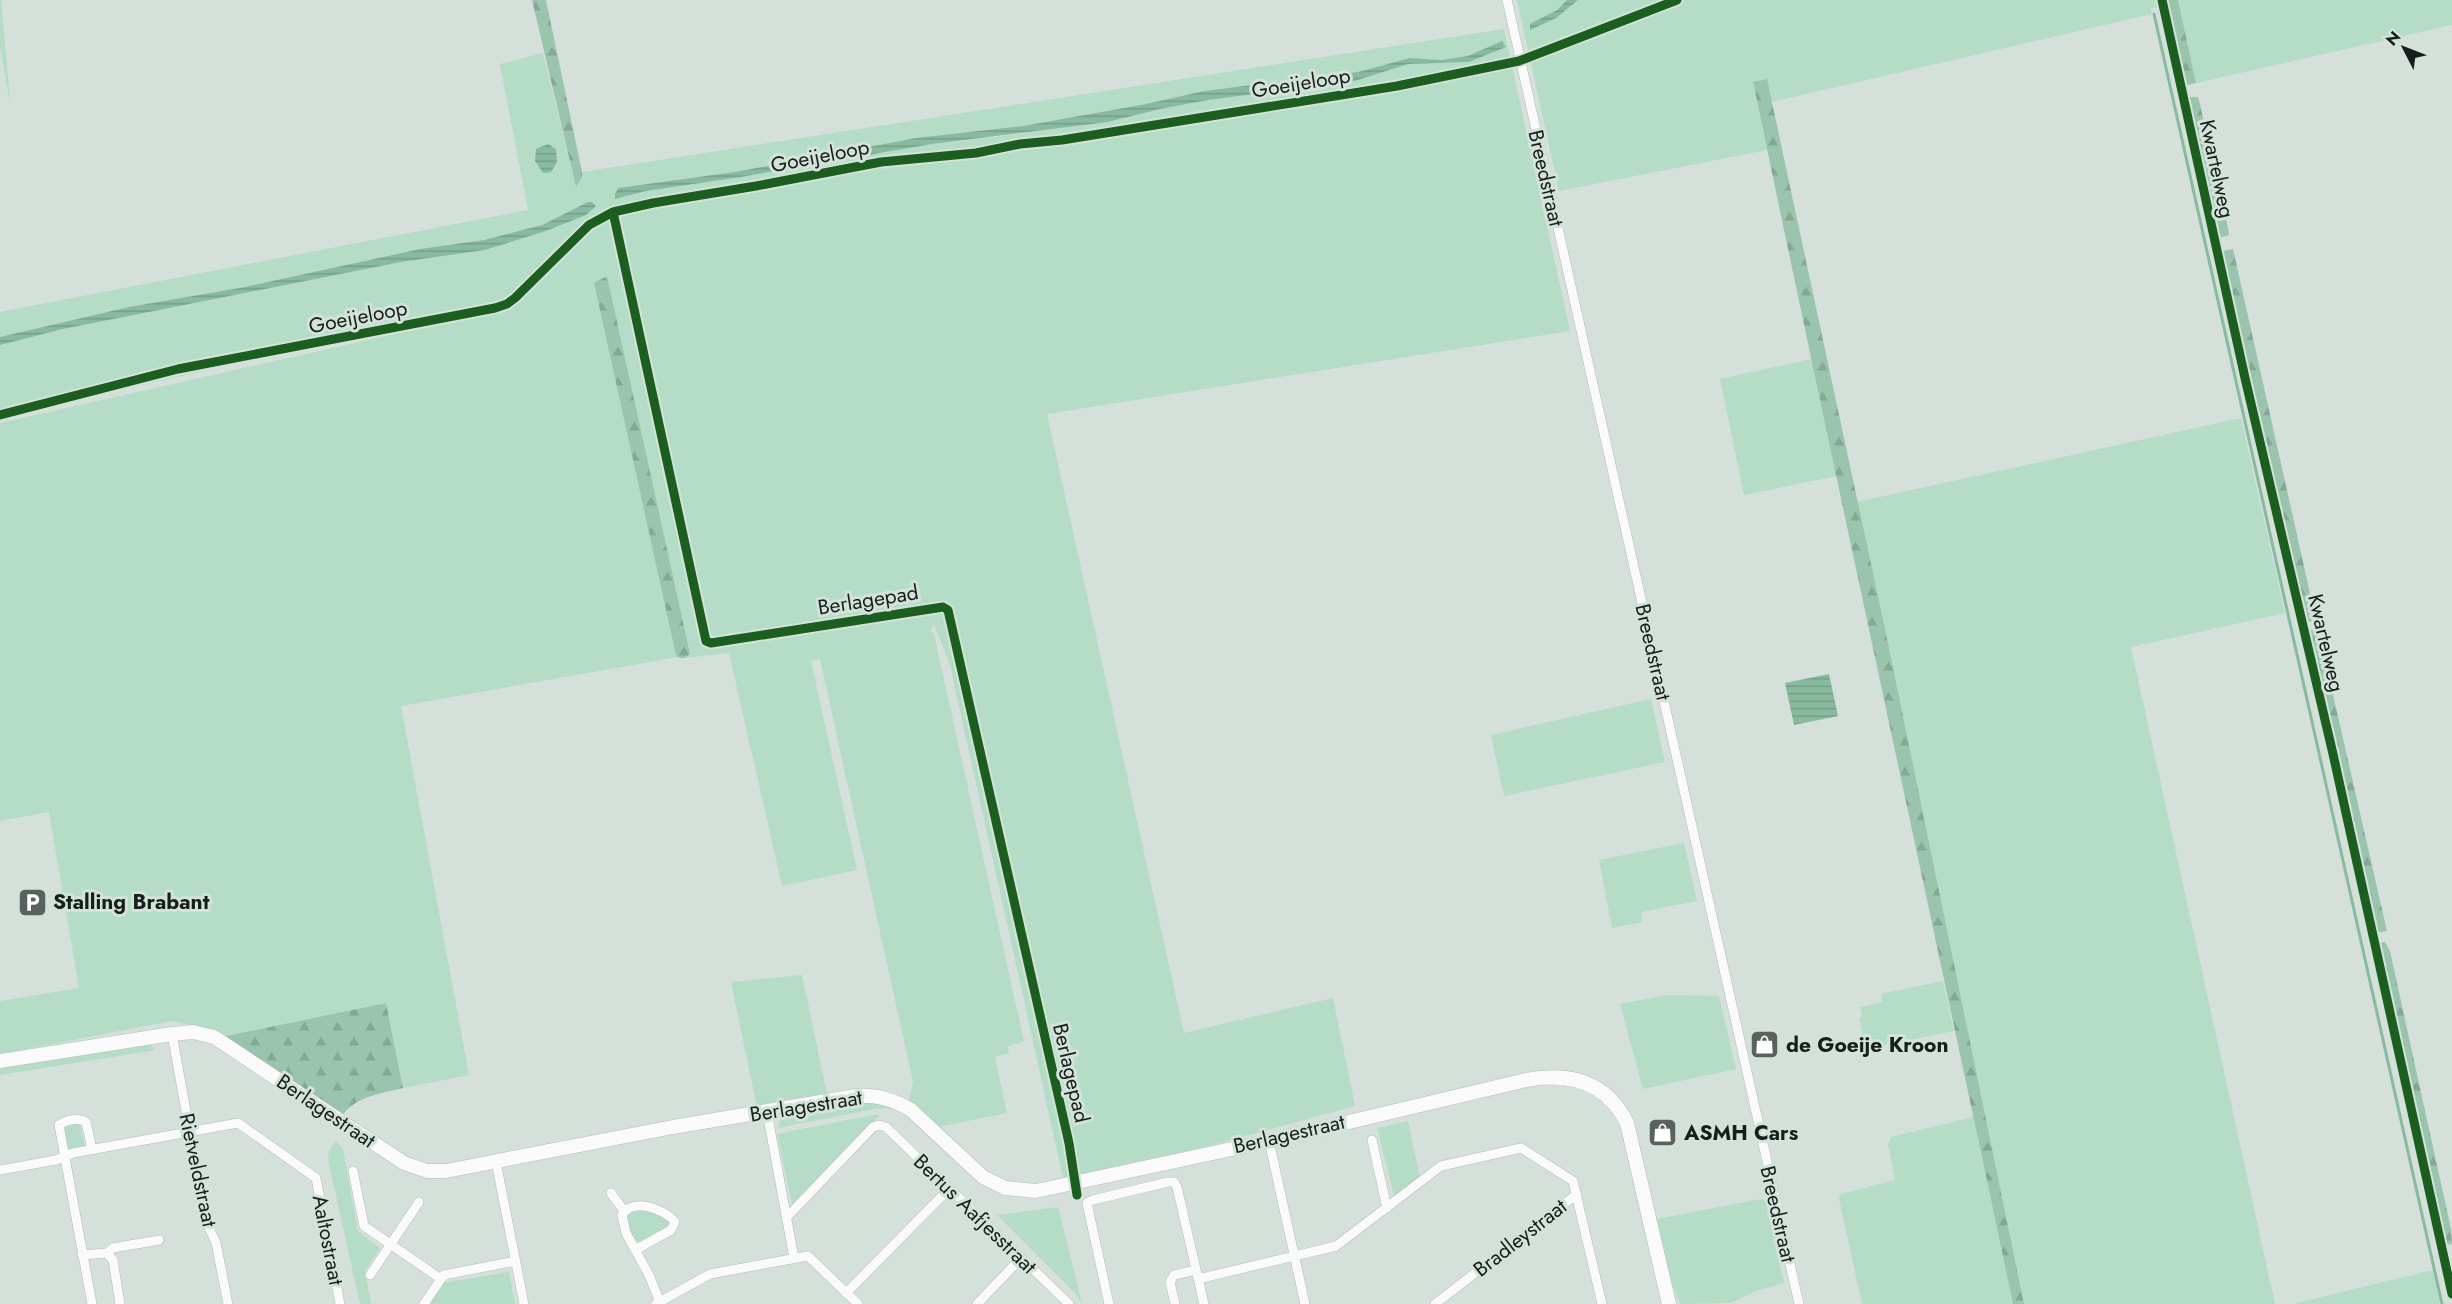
<svg xmlns="http://www.w3.org/2000/svg" width="2452" height="1304" viewBox="0 0 2452 1304" font-family="Jost,sans-serif">
<style>
.green{fill:#b5dcc7;fill-rule:evenodd}
.forest{fill:url(#forest-firs)}
.water{fill:url(#water-rules)}
.lines{fill:none;stroke-linecap:round;stroke-linejoin:round}
.stream{stroke:#88ba9f;stroke-width:3}
.street-casing{stroke:#b5bcb8;stroke-width:10}
.secondary-casing{stroke:#b5bcb8;stroke-width:15}
.street{stroke:#f9faf9;stroke-width:9}
.secondary{stroke:#f9faf9;stroke-width:14}
.cycleway-casing{stroke:#d3e3d9;stroke-width:13}
.cycleway{stroke:#1b5e20;stroke-width:9}
.labels{text-anchor:middle;dominant-baseline:central;stroke-width:6;stroke-linejoin:round;paint-order:stroke}
.street-label{font-size:21px;fill:#181e1b;stroke:#d3e3d9}
.poi-label{font-size:21px;font-weight:bold;fill:#181e1b;stroke:#d3e3d9;text-anchor:start}
</style>
<defs>
<pattern id="forest-firs" width="22" height="20" patternUnits="userSpaceOnUse" patternTransform="scale(1.5)"><rect width="22" height="20" fill="#9bc4af"/><path d="M5 1l3.5 6h-7zM16 11l3.5 6h-7z" fill="#85a896"/></pattern>
<pattern id="water-rules" width="6" height="5" patternUnits="userSpaceOnUse" patternTransform="scale(1.5)"><rect width="6" height="5" fill="#88ba9f"/><path d="M0 2.5h6" fill="none" stroke="#759f88"/></pattern>
</defs>
<rect width="100%" height="100%" fill="#d6e0da"/>
<path class="green" d="M 0,0 L 1,0 L 11,109 L 0,47 Z
M 1517,0 L 2166,0 L 2168,8 L 2151,8 L 2152,14 L 1772,102 L 1767,80 L 1753,83 L 1767,150 L 1559,191 Z
M 2178,0 L 2452,0 L 2452,25 L 2196,83 Z
M 1504,29 L 1570,331 L 1047,414 L 1184,1033 L 1333,998 L 1355,1106 L 1209,1146 L 1063,1178 L 950,665 L 934,624 L 930,631 L 934,634 L 1024,1042 L 1008,1046 L 1009,1053 L 995,1057 L 1007,1113 L 938,1127 L 909,1100 L 913,1082 L 820,659 L 811,661 L 857,870 L 782,886 L 729,653 L 685,658 L 689,656 L 607,276 L 594,283 L 678,657 L 401,706 L 469,1075 L 403,1088 L 386,1003 L 221,1037 L 191,1025 L 172,1021 L 0,1054 L 0,1001 L 79,988 L 49,812 L 0,821 L 0,423 L 510,308 L 583,234 L 595,223 L 617,214 L 612,211 L 587,224 L 510,299 L 501,304 L 0,417 L 0,345 L 63,329 L 401,262 L 485,250 L 546,231 L 586,215 L 588,202 L 542,225 L 484,240 L 420,249 L 245,287 L 129,307 L 0,337 L 0,312 L 528,210 L 500,64 L 543,53 L 576,186 L 582,178 L 582,172 ZM 1502,41 L 1469,62 L 1408,64 L 1355,81 L 1208,100 L 1020,134 L 932,144 L 741,177 L 646,191 L 616,199 L 615,194 L 619,188 L 735,172 L 916,138 L 1023,126 L 1146,104 L 1204,91 L 1358,72 L 1410,58 L 1441,60 L 1468,56 Z
M 1812,359 L 1837,476 L 1744,495 L 1720,379 Z
M 2241,418 L 2285,613 L 2131,647 L 2275,1304 L 2024,1304 L 1857,502 Z
M 1651,699 L 1665,762 L 1504,796 L 1491,735 Z
M 1684,843 L 1697,901 L 1641,912 L 1642,922 L 1612,928 L 1599,860 Z
M 802,975 L 827,1094 L 757,1107 L 731,982 Z
M 1943,981 L 1954,1031 L 1861,1050 L 1859,1038 L 1863,1037 L 1859,1018 L 1862,1017 L 1860,1007 L 1882,1002 L 1881,994 Z
M 1666,995 L 1719,996 L 1736,1069 L 1643,1089 L 1620,1004 Z
M 135,1045 L 151,1045 L 156,1050 L 0,1075 L 0,1065 Z
M 874,1102 L 888,1105 L 900,1111 L 886,1108 L 874,1109 L 778,1128 L 780,1121 L 785,1117 L 852,1104 Z
M 873,1115 L 880,1115 L 792,1204 L 777,1134 Z
M 1973,1117 L 2013,1304 L 1862,1304 L 1839,1199 L 1841,1194 L 1895,1180 L 1888,1144 L 1891,1137 Z
M 1408,1121 L 1420,1177 L 1394,1196 L 1377,1128 Z
M 80,1123 L 85,1146 L 66,1150 L 63,1127 Z
M 336,1141 L 343,1149 L 358,1231 L 380,1248 L 365,1271 L 371,1304 L 360,1304 L 329,1164 L 328,1152 Z
M 1761,1199 L 1766,1201 L 1784,1283 L 1756,1291 L 1731,1303 L 1680,1304 L 1668,1272 L 1657,1219 Z
M 1058,1207 L 1082,1303 L 1075,1293 L 997,1215 Z
M 643,1211 L 657,1214 L 670,1223 L 669,1226 L 639,1242 C 629,1237 628,1227 627,1217 L 631,1212 Z
M 2433,1270 L 2440,1304 L 2293,1304 Z
M 509,1272 L 515,1304 L 430,1304 L 443,1283 Z"/>
<path class="forest" d="M 532,0 L 546,0 L 582,172 L 582,178 L 576,187 Z
M 2166,0 L 2178,0 L 2196,83 L 2185,86 Z
M 1767,79 L 1885,629 L 2024,1304 L 2013,1304 C 1927,896 1838,490 1753,82 Z
M 2188,97 L 2197,97 L 2199,100 L 2228,228 L 2229,235 L 2219,238 Z
M 2233,249 L 2316,620 L 2304,623 L 2222,251 Z
M 607,276 L 690,654 L 685,658 L 679,658 L 676,655 L 594,283 Z
M 2318,629 L 2387,931 L 2373,933 L 2306,631 Z
M 2385,942 L 2390,951 L 2451,1229 L 2452,1244 L 2442,1246 L 2376,944 Z
M 386,1003 L 403,1088 C 380,1094 356,1096 342,1116 L 221,1037 Z"/>
<path class="water" d="M 1567,0 L 1578,0 L 1556,18 L 1530,30 L 1530,24 L 1557,10 Z
M 1502,41 L 1506,47 L 1469,62 L 1408,64 L 1355,81 L 1208,100 L 1160,109 L 1107,122 L 932,144 L 741,177 L 646,191 L 615,199 L 615,194 L 618,188 L 735,172 L 916,138 L 1023,126 L 1146,104 L 1204,91 L 1358,72 L 1410,58 L 1441,60 L 1468,56 Z
M 548,144 L 556,149 L 557,162 L 551,172 L 543,173 L 535,161 L 536,149 Z
M 588,202 L 592,202 L 596,206 L 586,215 L 546,231 L 485,250 L 401,262 L 63,329 L 0,345 L 0,337 L 129,307 L 245,287 L 420,249 L 484,240 L 542,225 Z
M 1829,674 L 1838,716 L 1794,725 L 1785,683 Z"/>
<g class="lines">
<path class="stream" d="M 2154,14 L 2442,1304"/>
<defs>
<path id="street" d="M 1507,0 L 1799,1304
M 2162,0 L 2245,378 L 2333,754 L 2452,1294
M 172,1034 L 206,1221 L 216,1243 L 228,1304
M 767,1112 L 794,1258
M 1372,1140 L 1387,1208
M 1269,1141 L 1305,1304
M 496,1162 L 524,1304
M 0,1170 L 56,1160 L 73,1153 L 238,1123 L 316,1178 L 340,1304
M 353,1171 L 364,1226 L 441,1279 L 444,1275 L 516,1261
M 611,1193 L 624,1211
M 787,1217 L 873,1127 L 879,1125 L 886,1127 L 1069,1304
M 635,1250 L 671,1230 L 675,1222 C 665,1209 633,1197 622,1215 L 626,1233 L 649,1275 L 660,1302
M 107,1253 L 113,1248 L 159,1240
M 82,1255 L 107,1253 L 113,1260 L 120,1304
M 370,1275 L 419,1202
M 1198,1279 L 1336,1246 L 1441,1166 L 1521,1148 L 1573,1181 L 1602,1304
M 846,1293 L 949,1189
M 92,1304 L 59,1125 C 66,1120 78,1117 86,1122 L 92,1149
M 424,1304 L 441,1279
M 656,1304 L 710,1274 L 808,1256 L 858,1304
M 977,1304 L 1021,1258
M 1109,1304 L 1087,1203 L 1093,1200 L 1168,1182 L 1174,1182 L 1177,1187 L 1204,1304
M 1175,1304 L 1170,1282 L 1174,1275 L 1196,1270
M 1435,1304 L 1577,1194"/>
<path id="secondary" d="M 0,1061 L 172,1034 L 193,1032 L 214,1037 L 404,1163 L 427,1171 L 446,1171 L 673,1127 L 856,1096 C 877,1095 893,1099 911,1110 L 983,1177 L 1005,1188 L 1036,1191 L 1269,1141 L 1526,1080 C 1569,1072 1606,1081 1627,1123 L 1669,1304"/>
</defs>
<use href="#street" class="street-casing"/>
<use href="#secondary" class="secondary-casing"/>
<use href="#street" class="street"/>
<use href="#secondary" class="secondary"/>
<defs>
<path id="cycleway" d="M 2162,0 L 2245,378 L 2333,754 L 2452,1294
M 613,212 L 706,641 L 711,643 L 943,607 L 948,610 L 1069,1143 L 1077,1195
M 0,415 L 178,369 L 495,308 L 507,304 L 515,298 L 589,225 L 613,212 L 653,203 L 756,186 L 881,162 L 976,153 L 1020,144 L 1062,140 L 1397,86 L 1519,61 L 1677,0"/>
</defs>
<use href="#cycleway" class="cycleway-casing"/>
<use href="#cycleway" class="cycleway"/>
</g>
<defs>
<symbol id="parking-square" viewBox="-11 -11 22 22"><rect x="-9" y="-9" width="18" height="18" rx="4" fill="#5a625e" stroke="#d3e3d9"/><path d="M-3.5-5.5H1a3.5 3.5 0 0 1 0 7H-1V5.5H-3.5ZM-1-3.4V-.6H.8a1.4 1.4 0 0 0 0-2.8Z" fill="#fff"/></symbol>
<symbol id="shop-square" viewBox="-11 -11 22 22"><rect x="-9" y="-9" width="18" height="18" rx="4" fill="#5a625e" stroke="#d3e3d9"/><path d="M-5-2.5h2.3a2.7 3.5 0 0 1 5.4 0H5L5.5 6h-11ZM-1.5-2.5h3a1.5 2.3 0 0 0-3 0Z" fill="#fff"/></symbol>
</defs>
<g fill-rule="evenodd">
<use href="#parking-square" x="16" y="886" width="33" height="33"/>
<use href="#shop-square" x="1748" y="1028" width="33" height="33"/>
<use href="#shop-square" x="1646" y="1116" width="33" height="33"/>
</g>
<g class="labels">
<g class="street-label">
<text transform="translate(1301 83) rotate(-9)">Goeijeloop</text>
<text transform="translate(820 156) rotate(-11)">Goeijeloop</text>
<text transform="translate(2217 169) rotate(78)">Kwartelweg</text>
<text transform="translate(1546 178) rotate(77)">Breedstraat</text>
<text transform="translate(358 317) rotate(-11)">Goeijeloop</text>
<text transform="translate(868 600) rotate(-9)">Berlagepad</text>
<text transform="translate(2326 643) rotate(77)">Kwartelweg</text>
<text transform="translate(1653 652) rotate(77)">Breedstraat</text>
<text transform="translate(1071 1073) rotate(77)">Berlagepad</text>
<text transform="translate(806 1106) rotate(-9)">Berlagestraat</text>
<text transform="translate(326 1111) rotate(34)">Berlagestraat</text>
<text transform="translate(1289 1134) rotate(-13)">Berlagestraat</text>
<text transform="translate(198 1170) rotate(78)">Rietveldstraat</text>
<text transform="translate(975 1214) rotate(44)">Bertus Aafjesstraat</text>
<text transform="translate(1778 1214) rotate(77)">Breedstraat</text>
<text transform="translate(1520 1238) rotate(-38)">Bradleystraat</text>
<text transform="translate(328 1240) rotate(79)">Aaltostraat</text>
</g>
<g class="poi-label">
<text x="53" y="902">Stalling Brabant</text>
<text x="1786" y="1045">de Goeije Kroon</text>
<text x="1684" y="1133">ASMH Cars</text>
</g>
</g>
<g transform="translate(2404 48) rotate(312)" stroke="#d3e3d9" stroke-width="4.5" paint-order="stroke">
<path d="M0-4.5L10 22L0 15L-10 22Z" fill="#181e1b"/>
<text y="-9" font-size="16" font-weight="bold" text-anchor="middle" fill="#181e1b">N</text>
</g>
</svg>
